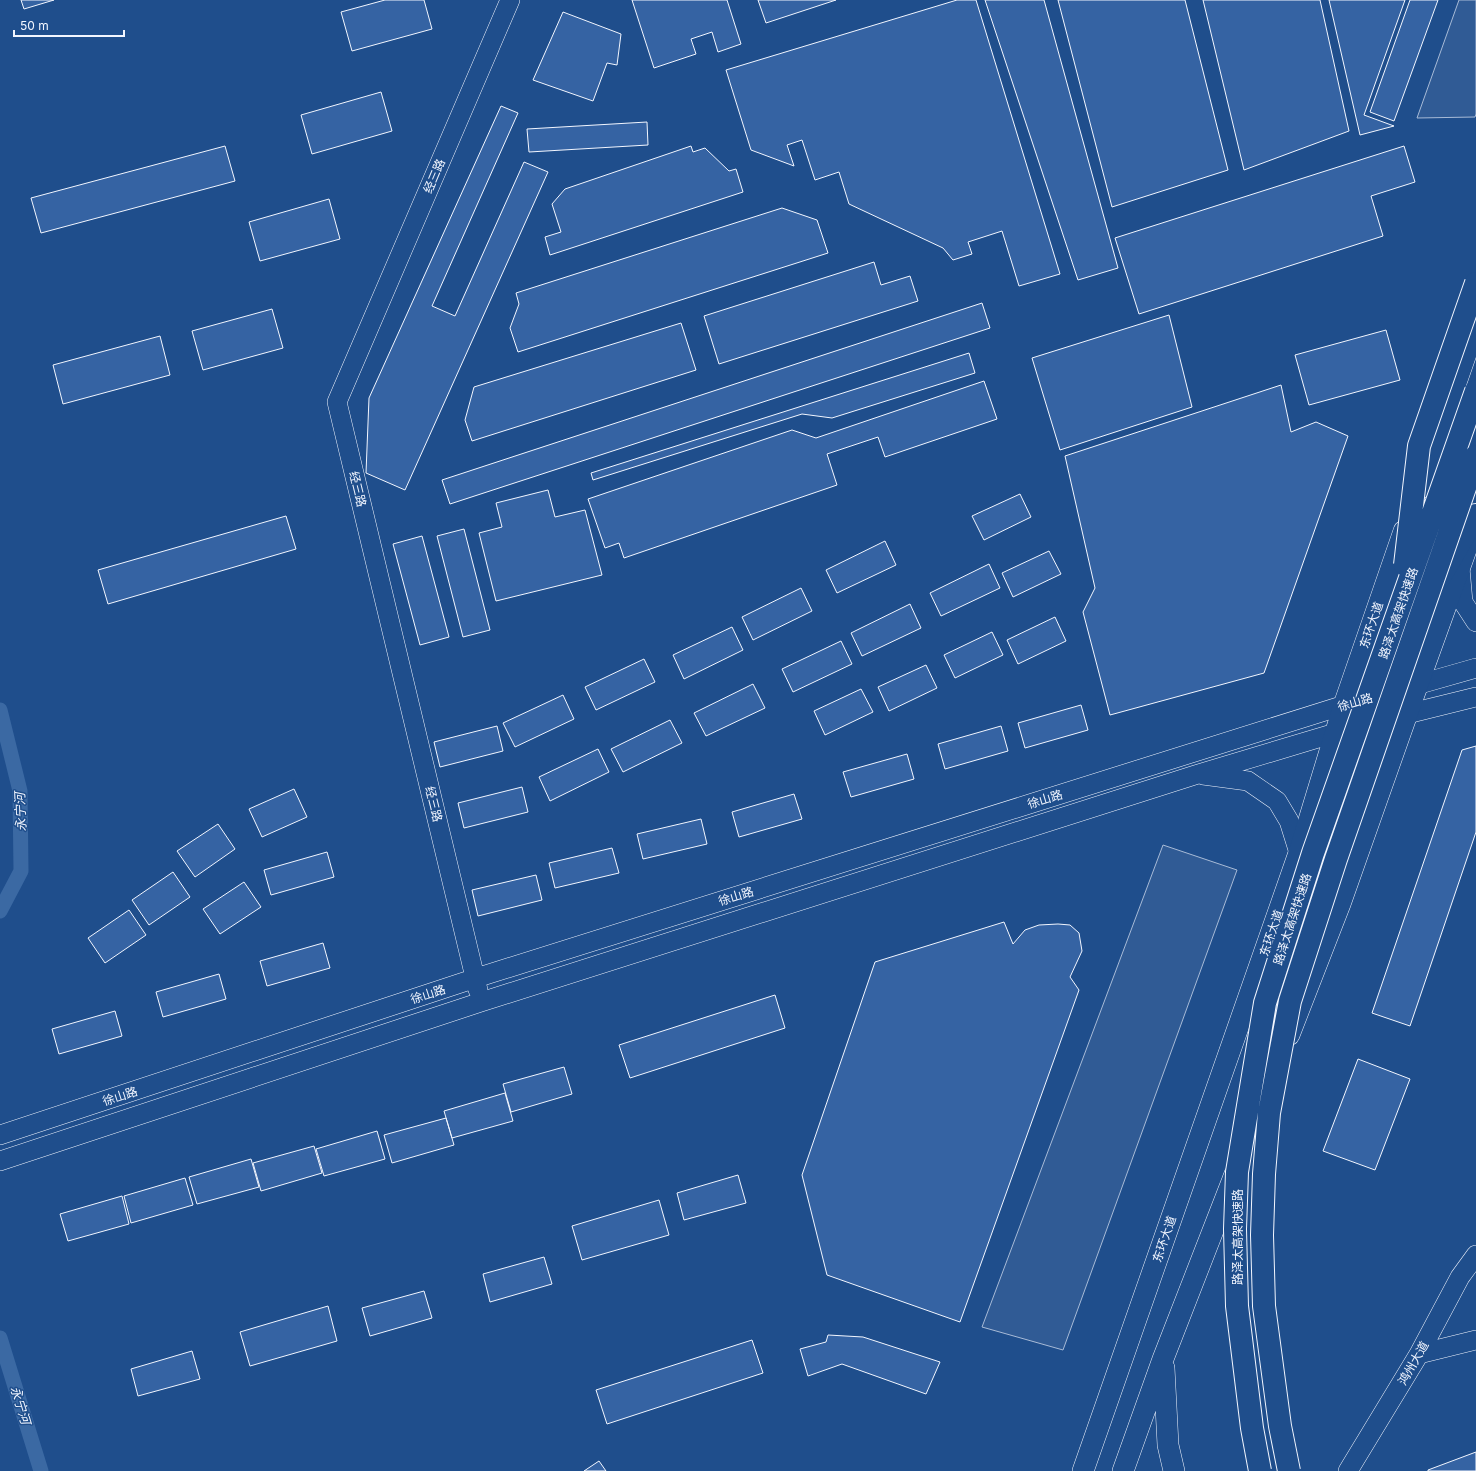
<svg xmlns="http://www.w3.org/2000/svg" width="1476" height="1471" viewBox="0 0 1476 1471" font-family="Inter,'Noto Sans SC',sans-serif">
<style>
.parking{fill:#305b95;stroke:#a8bbd7}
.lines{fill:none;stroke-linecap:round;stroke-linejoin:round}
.canal{stroke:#3b69a3;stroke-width:15}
.building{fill:#3563a3;stroke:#f2f6ff}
.secondary-casing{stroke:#f2f6ff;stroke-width:20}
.primary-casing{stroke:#f2f6ff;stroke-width:22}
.highway-casing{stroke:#f2f6ff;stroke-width:24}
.secondary{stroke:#1f4e8c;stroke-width:19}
.primary{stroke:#1f4e8c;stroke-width:21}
.highway{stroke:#1f4e8c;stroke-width:22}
.highway-bridge-casing{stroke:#f2f6ff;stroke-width:24;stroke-linecap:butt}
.highway-bridge{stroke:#1f4e8c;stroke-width:22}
.labels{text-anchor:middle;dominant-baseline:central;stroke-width:3;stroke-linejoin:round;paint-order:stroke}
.street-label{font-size:12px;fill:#f2f6ff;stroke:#1f4e8c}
.water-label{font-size:13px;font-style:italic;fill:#f2f6ff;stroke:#1f4e8c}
</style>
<rect width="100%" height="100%" fill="#1f4e8c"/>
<path class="parking" d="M 1459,0 L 1476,0 L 1476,114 L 1475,117 L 1417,118 Z
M 1163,845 L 1237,870 L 1063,1350 L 982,1327 Z"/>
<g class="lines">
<path class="canal" d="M 0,710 L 20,791 L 21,871 L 0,911
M 0,1338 L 41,1471"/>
</g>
<path class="building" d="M 21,0 L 54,0 L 24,9 Z
M 385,0 L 424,0 L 432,29 L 352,51 L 341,12 Z
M 632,0 L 727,0 L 741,44 L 718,52 L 712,32 L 691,39 L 696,54 L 654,68 Z
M 758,0 L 836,0 L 766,23 Z
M 957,0 L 976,0 L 1060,274 L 1019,286 L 1002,231 L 968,242 L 972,254 L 953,260 L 943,248 L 849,204 L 839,172 L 815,180 L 802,140 L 787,145 L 794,166 L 751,150 L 726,70 Z
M 985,0 L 1044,0 L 1118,268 L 1078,280 Z
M 1058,0 L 1185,0 L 1228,170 L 1112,207 Z
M 1203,0 L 1320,0 L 1349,131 L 1244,170 Z
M 1329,0 L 1405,0 L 1364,115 L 1394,126 L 1360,135 Z
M 1410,0 L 1438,0 L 1394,121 L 1370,112 Z
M 563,12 L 621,34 L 617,65 L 607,63 L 593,101 L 533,80 Z
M 381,92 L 392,131 L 312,154 L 301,115 Z
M 501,106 L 518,113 L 432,306 L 455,316 L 524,162 L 548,172 L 405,490 L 366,473 L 369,398 Z
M 647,122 L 648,145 L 529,152 L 527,129 Z
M 225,146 L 235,181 L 41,233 L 31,198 Z
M 691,146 L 693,152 L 705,148 L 729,171 L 736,169 L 743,192 L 550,255 L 545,237 L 561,232 L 552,204 L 565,189 Z
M 1404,146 L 1415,182 L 1371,196 L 1383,236 L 1139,314 L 1115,238 Z
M 329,199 L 340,239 L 260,261 L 249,222 Z
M 782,208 L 817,220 L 828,253 L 518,352 L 510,328 L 519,304 L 516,293 Z
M 874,262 L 881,285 L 910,276 L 918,301 L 719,364 L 704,316 Z
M 982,303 L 990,328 L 450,504 L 442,480 Z
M 272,309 L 283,348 L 203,370 L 192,331 Z
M 1169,315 L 1192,407 L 1060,450 L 1032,358 Z
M 681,323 L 696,370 L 472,441 L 465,420 L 474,387 Z
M 1386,330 L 1400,380 L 1309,405 L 1295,355 Z
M 160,336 L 170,375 L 63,404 L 53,365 Z
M 969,353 L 975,373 L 832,418 L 802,414 L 593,480 L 591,473 Z
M 984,381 L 997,419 L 885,457 L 878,437 L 827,454 L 837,485 L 624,558 L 619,543 L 605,548 L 588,499 L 792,430 L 816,438 Z
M 1281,385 L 1291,432 L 1316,422 L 1348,436 L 1264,673 L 1110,715 L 1083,612 L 1095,588 L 1065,456 Z
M 548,490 L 555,517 L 585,510 L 602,575 L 496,601 L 479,533 L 502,527 L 496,503 Z
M 1020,494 L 1031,517 L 984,540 L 972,516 Z
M 286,516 L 296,549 L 108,604 L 98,570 Z
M 464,529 L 490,630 L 463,637 L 437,536 Z
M 422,536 L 449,637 L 420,645 L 393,544 Z
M 885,541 L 896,565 L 837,593 L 826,570 Z
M 1049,551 L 1061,574 L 1013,597 L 1002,573 Z
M 989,564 L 1000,588 L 941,616 L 930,593 Z
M 801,588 L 812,611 L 753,640 L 742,617 Z
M 910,604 L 921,628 L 862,656 L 851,633 Z
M 1055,617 L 1066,641 L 1018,664 L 1007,640 Z
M 732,627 L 743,650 L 684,679 L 673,655 Z
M 992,632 L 1003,655 L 955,678 L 944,655 Z
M 841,641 L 852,664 L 793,692 L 782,669 Z
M 644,659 L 655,682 L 596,710 L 585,687 Z
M 926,665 L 937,688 L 889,711 L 878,687 Z
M 753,684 L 765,708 L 706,736 L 694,713 Z
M 861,689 L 873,712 L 825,735 L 814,711 Z
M 563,695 L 574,719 L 515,747 L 503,723 Z
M 1081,705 L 1088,730 L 1025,748 L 1018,723 Z
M 670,720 L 682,743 L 623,772 L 611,749 Z
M 497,726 L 503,751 L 440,767 L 434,742 Z
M 1001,726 L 1008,751 L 945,769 L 938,744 Z
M 1476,746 L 1476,832 L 1410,1026 L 1372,1013 L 1462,750 Z
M 598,749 L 609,772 L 550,801 L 539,777 Z
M 907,754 L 914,779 L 851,797 L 843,772 Z
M 522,787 L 528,812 L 464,828 L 458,803 Z
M 294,789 L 307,817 L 262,837 L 249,809 Z
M 794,794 L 802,819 L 739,837 L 732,812 Z
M 701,819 L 707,844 L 643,859 L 637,834 Z
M 218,824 L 235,849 L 195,877 L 177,851 Z
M 612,848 L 619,873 L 555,888 L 549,863 Z
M 327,852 L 334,877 L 271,895 L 264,870 Z
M 173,872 L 190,897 L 149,925 L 132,900 Z
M 536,875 L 542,900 L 478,916 L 472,890 Z
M 244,882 L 261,907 L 220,934 L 203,909 Z
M 129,910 L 146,935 L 105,963 L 88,938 Z
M 1004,922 L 1013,944 L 1025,930 L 1039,925 L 1058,924 L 1070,925 L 1079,933 L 1082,951 L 1070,977 L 1079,990 L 960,1322 L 827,1275 L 802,1175 L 875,962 Z
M 323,943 L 330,968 L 267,986 L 260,961 Z
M 219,974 L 226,999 L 163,1017 L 156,992 Z
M 775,995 L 785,1028 L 630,1078 L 619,1045 Z
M 115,1011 L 122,1036 L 59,1054 L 52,1029 Z
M 1358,1059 L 1410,1079 L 1375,1170 L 1323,1151 Z
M 564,1067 L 572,1094 L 511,1112 L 503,1084 Z
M 505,1093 L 513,1121 L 452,1138 L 444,1111 Z
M 446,1118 L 454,1145 L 392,1163 L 384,1135 Z
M 377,1131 L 385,1159 L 324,1176 L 316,1149 Z
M 314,1146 L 322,1173 L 261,1191 L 253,1163 Z
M 251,1159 L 259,1187 L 197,1204 L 189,1177 Z
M 738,1175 L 746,1203 L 684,1220 L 677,1193 Z
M 185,1178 L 193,1205 L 131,1223 L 124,1196 Z
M 122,1196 L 129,1224 L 68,1241 L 60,1214 Z
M 659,1200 L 669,1235 L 582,1260 L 572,1226 Z
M 544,1257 L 552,1284 L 490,1302 L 483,1274 Z
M 424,1291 L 432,1318 L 370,1336 L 362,1308 Z
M 328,1306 L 337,1341 L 250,1366 L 240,1332 Z
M 828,1335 L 863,1337 L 940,1362 L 926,1394 L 842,1364 L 808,1376 L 800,1349 L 826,1342 Z
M 752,1340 L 763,1373 L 607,1424 L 596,1390 Z
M 192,1351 L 200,1379 L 138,1396 L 131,1369 Z
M 1476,1452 L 1476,1471 L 1428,1471 L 1428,1470 Z
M 599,1461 L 606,1471 L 584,1471 Z"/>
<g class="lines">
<defs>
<path id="secondary" d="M 1460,568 L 1463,602 L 1476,622
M 1406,688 L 1476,668
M 1203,775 L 1248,781 L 1277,801 L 1289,821 L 1299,853
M 478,990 L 337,402 L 510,0
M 0,1135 L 476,978 L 1357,701
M 0,1161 L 481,1002 L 1195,775 L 1335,733 L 1407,714 L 1476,697
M 1419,1354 L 1476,1340
M 1348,1471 L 1419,1354 L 1460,1277 L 1476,1255"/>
<path id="primary" d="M 1419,489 L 1476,325
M 1289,1035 L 1340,904 L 1407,714 L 1472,533
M 1164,1368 L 1168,1445 L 1174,1471
M 1083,1471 L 1299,853 L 1344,705 L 1404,531
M 1123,1471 L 1163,1359 L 1235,1174"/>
<path id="highway" d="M 1439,579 L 1476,515"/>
</defs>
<use href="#secondary" class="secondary-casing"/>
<use href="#primary" class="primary-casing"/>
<use href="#highway" class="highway-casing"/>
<use href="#secondary" class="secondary"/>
<use href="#primary" class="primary"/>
<use href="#highway" class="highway"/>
<defs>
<path id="highway-bridge" d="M 1405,565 L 1419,446 L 1476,283
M 1260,1471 L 1252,1428 L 1237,1306 L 1235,1229 L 1237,1172 L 1265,1003 L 1313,853 L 1476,391
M 1289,1471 L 1280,1426 L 1264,1306 L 1262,1235 L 1264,1174 L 1269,1113 L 1290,1001 L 1336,859 L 1476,456"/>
</defs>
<use href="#highway-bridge" class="highway-bridge-casing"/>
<use href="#highway-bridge" class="highway-bridge"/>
</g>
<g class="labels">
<g class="street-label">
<text transform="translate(434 176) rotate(-67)">经三路</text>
<text transform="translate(358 489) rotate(76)">经三路</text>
<text transform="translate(1398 613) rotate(-71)">路泽太高架快速路</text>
<text transform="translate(1371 625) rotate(-71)">东环大道</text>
<text transform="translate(1355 702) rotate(-16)">徐山路</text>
<text transform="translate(1045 799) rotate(-17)">徐山路</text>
<text transform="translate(434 804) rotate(76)">经三路</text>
<text transform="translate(736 896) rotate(-17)">徐山路</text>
<text transform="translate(1292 919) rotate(-72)">路泽太高架快速路</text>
<text transform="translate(1271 933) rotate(-71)">东环大道</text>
<text transform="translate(428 994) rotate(-18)">徐山路</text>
<text transform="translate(120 1096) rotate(-18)">徐山路</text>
<text transform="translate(1237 1237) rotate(-90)">路泽太高架快速路</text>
<text transform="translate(1164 1239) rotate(-71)">东环大道</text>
<text transform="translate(1413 1363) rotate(-60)">鸿州大道</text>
</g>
<g class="water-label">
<text transform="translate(20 812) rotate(-92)">永宁河</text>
<text transform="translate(21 1405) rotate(73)">永宁河</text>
</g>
</g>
<path d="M14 30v6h110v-6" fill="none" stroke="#f2f6ff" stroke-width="2"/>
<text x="20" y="30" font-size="12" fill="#f2f6ff" stroke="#1f4e8c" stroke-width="3" paint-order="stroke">50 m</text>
</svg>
